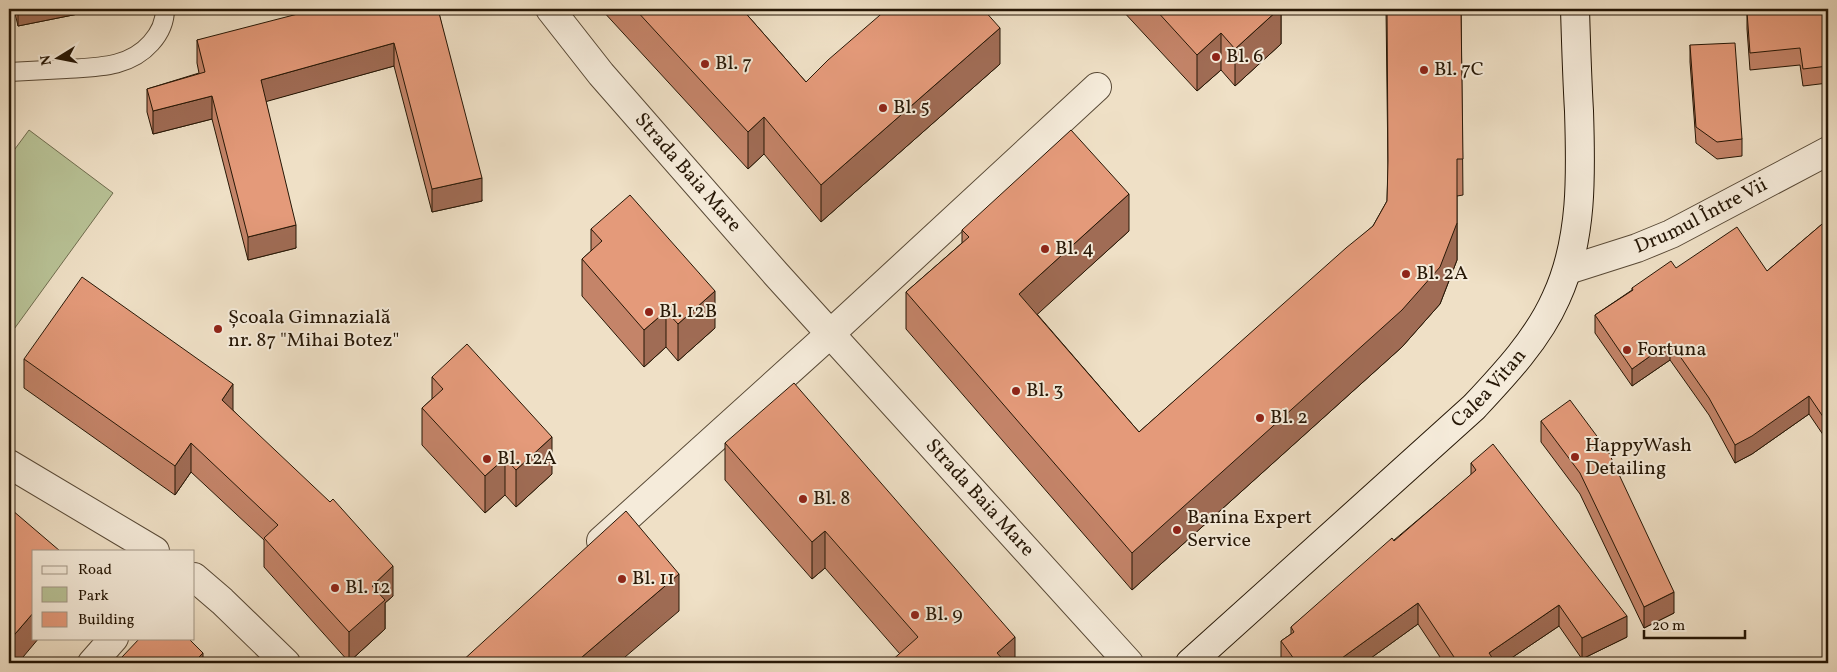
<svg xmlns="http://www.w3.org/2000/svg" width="1837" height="672" viewBox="0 0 1837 672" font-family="Vollkorn,serif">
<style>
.green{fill:#b8c296;stroke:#6f6c4e}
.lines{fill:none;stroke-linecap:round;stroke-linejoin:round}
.lane-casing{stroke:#584936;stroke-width:20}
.street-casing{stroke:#584936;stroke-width:30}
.secondary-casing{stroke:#261706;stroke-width:30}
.lane{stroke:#f5ebda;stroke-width:18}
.street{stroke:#f5ebda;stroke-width:28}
.secondary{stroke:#f5ebda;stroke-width:28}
.wall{fill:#c48469;stroke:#261706}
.shaded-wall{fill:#a06c55;stroke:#261706}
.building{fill:#e49a7a;stroke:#261706}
.poi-dot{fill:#8f2418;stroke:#f5ebda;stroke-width:2}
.labels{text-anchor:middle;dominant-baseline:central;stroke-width:4;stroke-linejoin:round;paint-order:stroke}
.poi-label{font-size:20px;fill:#261706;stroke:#f5ebda;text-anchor:start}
.street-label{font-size:20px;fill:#261706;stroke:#f5ebda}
</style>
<rect width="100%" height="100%" fill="#efe0c6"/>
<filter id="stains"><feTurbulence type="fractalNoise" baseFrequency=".004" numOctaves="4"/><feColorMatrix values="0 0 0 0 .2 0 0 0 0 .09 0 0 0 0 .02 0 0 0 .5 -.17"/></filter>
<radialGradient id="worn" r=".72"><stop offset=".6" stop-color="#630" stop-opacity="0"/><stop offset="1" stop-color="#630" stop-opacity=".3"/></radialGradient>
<path class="green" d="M 29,130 L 113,193 L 9,336 L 9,157 Z"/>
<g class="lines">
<defs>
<path id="lane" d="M 9,72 C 28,71 47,70 66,69 C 97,67 129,68 151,43 C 160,33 165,22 165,9"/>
<g id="street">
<path id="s1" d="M 550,9 L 601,74 L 776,274 L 1129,663"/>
<path id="s2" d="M 1568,270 L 1637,248 L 1671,234 L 1828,151"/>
<path d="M 9,464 L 155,551"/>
<path d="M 601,541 L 830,334 L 1097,87"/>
<path d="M 194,577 L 222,601 L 286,663"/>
<path d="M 92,663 L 114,638"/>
</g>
<g id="secondary">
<path id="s3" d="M 1190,663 L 1474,407 C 1504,375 1538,339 1556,298 C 1583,240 1581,173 1579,111 C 1577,77 1576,43 1575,9"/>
</g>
</defs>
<use href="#lane" class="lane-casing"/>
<use href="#street" class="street-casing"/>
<use href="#secondary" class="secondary-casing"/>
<use href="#lane" class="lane"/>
<use href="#street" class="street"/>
<use href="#secondary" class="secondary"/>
</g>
<path class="wall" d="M 14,9 L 98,9 L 98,10 L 18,26 Z
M 438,9 L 482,201 L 432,212 L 394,66 L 266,101 L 296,248 L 248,260 L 212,119 L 153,134 L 147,112 L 147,89 L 199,73 L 197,63 L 197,40 Z
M 601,9 L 742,9 L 806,82 L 1000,64 L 821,222 L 764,154 L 748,169 Z
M 1121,9 L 1281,9 L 1281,44 L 1235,86 L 1221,70 L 1197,91 Z
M 1386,9 L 1461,9 L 1463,195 L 1457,196 L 1457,260 L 1440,304 L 1402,347 L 1132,590 L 906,329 L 906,292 L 962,243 L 962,230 L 1129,231 L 1037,314 L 1139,432 L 1373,226 L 1387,201 L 1388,169 Z
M 1828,9 L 1828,83 L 1803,86 L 1800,65 L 1750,70 L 1747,29 L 1747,12 Z
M 1690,45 L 1742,139 L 1742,156 L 1717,159 L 1696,143 L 1690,62 Z
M 1828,219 L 1828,442 L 1809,414 L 1752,454 L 1735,463 L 1709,415 L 1670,360 L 1632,386 L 1595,333 L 1595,315 L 1632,290 L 1632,288 L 1767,271 Z
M 591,229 L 715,328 L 678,361 L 666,347 L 644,367 L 582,296 L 582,259 L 591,251 Z
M 24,359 L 233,410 L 393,596 L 385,603 L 385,629 L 349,662 L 264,567 L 264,540 L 191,472 L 175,495 L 24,388 Z
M 432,377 L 552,474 L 516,507 L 505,495 L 485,513 L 422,445 L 422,408 L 432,399 Z
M 1541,421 L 1608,451 L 1674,613 L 1644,628 L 1580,494 L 1541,442 Z
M 725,443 L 1015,663 L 900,654 L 825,568 L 812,579 L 725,480 Z
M 1471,463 L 1627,637 L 1582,659 L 1559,626 L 1504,663 L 1444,663 L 1418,624 L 1364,663 L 1282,663 L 1281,662 L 1281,641 L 1291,634 L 1291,627 L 1471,475 Z
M 122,657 L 203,663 L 122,663 Z"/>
<path class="shaded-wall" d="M 18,9 L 98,9 L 98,10 L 18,26 Z
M 1279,9 L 1281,9 L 1281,44 L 1235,86 L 1235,49 Z
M 1000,28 L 1000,64 L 821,222 L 821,185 Z
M 1221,33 L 1221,70 L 1197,91 L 1197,55 Z
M 394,43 L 394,66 L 261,103 L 261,80 Z
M 212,96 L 212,119 L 153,134 L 153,111 Z
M 764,117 L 764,154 L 748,169 L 748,132 Z
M 482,178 L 482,201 L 432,212 L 432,189 Z
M 1129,194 L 1129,231 L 1019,331 L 1019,294 Z
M 1457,223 L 1457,260 L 1440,304 L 1402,347 L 1132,590 L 1132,553 Z
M 296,225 L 296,248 L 248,260 L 248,237 Z
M 715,291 L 715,328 L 678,361 L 678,324 Z
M 666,311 L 666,347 L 644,367 L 644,330 Z
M 1670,342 L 1670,360 L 1632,386 L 1632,369 Z
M 233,384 L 233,414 L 222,400 Z
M 1809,396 L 1809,414 L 1752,454 L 1735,463 L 1735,445 Z
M 552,437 L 552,474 L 516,507 L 516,470 Z
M 191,443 L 191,472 L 175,495 L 175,466 Z
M 505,458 L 505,495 L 485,513 L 485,476 Z
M 825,531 L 825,568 L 812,579 L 812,542 Z
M 393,566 L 393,596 L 385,603 L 385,629 L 349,662 L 349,632 L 372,586 Z
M 679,574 L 679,611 L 618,663 L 575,663 Z
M 1674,592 L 1674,613 L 1644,628 L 1644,607 Z
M 1418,603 L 1418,624 L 1364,663 L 1335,663 Z
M 1559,605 L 1559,626 L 1504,663 L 1486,663 L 1489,653 Z
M 34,612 L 34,638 L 39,638 L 18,663 L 9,663 L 9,641 Z
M 1627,616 L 1627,637 L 1582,659 L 1582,638 Z
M 1015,637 L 1015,663 L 997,663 L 997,653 Z
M 203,653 L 203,663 L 193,663 Z"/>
<path class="building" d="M 317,9 L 438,9 L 482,178 L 432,189 L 394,43 L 261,80 L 296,225 L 248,237 L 212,96 L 153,111 L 147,89 L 205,72 L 197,40 Z
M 635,9 L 742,9 L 806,82 L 828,60 L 887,9 L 983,9 L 1000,28 L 821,185 L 764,117 L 748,132 Z
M 1155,9 L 1279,9 L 1235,49 L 1221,33 L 1197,55 Z
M 1387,9 L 1461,9 L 1463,159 L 1457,159 L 1457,223 L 1440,267 L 1402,310 L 1132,553 L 906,292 L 969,237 L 962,230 L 1071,130 L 1129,194 L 1019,294 L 1139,432 L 1346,248 L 1373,226 L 1387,201 L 1388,161 Z
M 1779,9 L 1828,9 L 1828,66 L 1803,69 L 1800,48 L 1750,53 L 1747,12 Z
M 1735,43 L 1742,139 L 1717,142 L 1696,127 L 1690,45 Z
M 630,195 L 715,291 L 678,324 L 666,311 L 644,330 L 582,259 L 602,241 L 591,229 Z
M 1828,219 L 1828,424 L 1809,396 L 1752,436 L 1735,445 L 1709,398 L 1670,342 L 1632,369 L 1595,315 L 1633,290 L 1632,288 L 1671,261 L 1676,268 L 1737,227 L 1767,271 Z
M 82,277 L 233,384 L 222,400 L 330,502 L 333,499 L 393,566 L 372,586 L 385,600 L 349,632 L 264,538 L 278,525 L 191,443 L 175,466 L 24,359 Z
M 467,344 L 552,437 L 516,470 L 505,458 L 485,476 L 422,408 L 443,389 L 432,377 Z
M 794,383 L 1015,637 L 997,653 L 1006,663 L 889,663 L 918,637 L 825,531 L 812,542 L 725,443 Z
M 1570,400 L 1608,451 L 1674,592 L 1644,607 L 1580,473 L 1541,421 Z
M 1493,444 L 1627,616 L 1582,638 L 1559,605 L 1489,653 L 1493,659 L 1486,663 L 1458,663 L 1418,603 L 1335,663 L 1297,663 L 1281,641 L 1294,632 L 1291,627 L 1392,538 L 1394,541 L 1476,470 L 1471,463 Z
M 12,510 L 60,551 L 34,551 L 34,612 L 9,641 L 9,514 Z
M 626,511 L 679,574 L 575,663 L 460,663 Z
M 140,638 L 188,638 L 203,653 L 193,663 L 129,663 L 122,657 Z"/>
<g class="poi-dot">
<circle cx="1216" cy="57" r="5"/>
<circle cx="705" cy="64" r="5"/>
<circle cx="1424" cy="70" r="5"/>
<circle cx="883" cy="108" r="5"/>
<circle cx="1045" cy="249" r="5"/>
<circle cx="1406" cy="274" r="5"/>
<circle cx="649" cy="312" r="5"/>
<circle cx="218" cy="329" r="5"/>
<circle cx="1627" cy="350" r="5"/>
<circle cx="1016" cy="391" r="5"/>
<circle cx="1260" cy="418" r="5"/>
<circle cx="1575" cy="457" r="5"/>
<circle cx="487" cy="459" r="5"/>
<circle cx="803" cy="499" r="5"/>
<circle cx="1177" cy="530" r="5"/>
<circle cx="622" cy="579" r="5"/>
<circle cx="335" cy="588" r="5"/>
<circle cx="915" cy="615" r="5"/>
</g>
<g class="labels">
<g class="poi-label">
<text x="1226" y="57">Bl. 6</text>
<text x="715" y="64">Bl. 7</text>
<text x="1434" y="70">Bl. 7C</text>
<text x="893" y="108">Bl. 5</text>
<text x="1055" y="249">Bl. 4</text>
<text x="1416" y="274">Bl. 2A</text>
<text x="659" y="312">Bl. 12B</text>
<text x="228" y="318">Școala Gimnazială<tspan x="228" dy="23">nr. 87 "Mihai Botez"</tspan></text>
<text x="1637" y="350">Fortuna</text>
<text x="1026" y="391">Bl. 3</text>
<text x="1270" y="418">Bl. 2</text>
<text x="1585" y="446">HappyWash<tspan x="1585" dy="23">Detailing</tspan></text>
<text x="497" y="459">Bl. 12A</text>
<text x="813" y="499">Bl. 8</text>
<text x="1187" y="518">Banina Expert<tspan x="1187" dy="23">Service</tspan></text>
<text x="632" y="579">Bl. 11</text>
<text x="345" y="588">Bl. 12</text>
<text x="925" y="615">Bl. 9</text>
</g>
<g class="street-label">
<text stroke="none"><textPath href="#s1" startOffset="214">Strada Baia Mare</textPath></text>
<text stroke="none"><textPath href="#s2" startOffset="144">Drumul Între Vii</textPath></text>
<text stroke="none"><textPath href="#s3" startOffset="406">Calea Vitan</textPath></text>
<text stroke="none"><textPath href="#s1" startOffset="651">Strada Baia Mare</textPath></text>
</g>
</g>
<rect width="1837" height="672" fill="none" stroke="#efe0c6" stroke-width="30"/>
<rect x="10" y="10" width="1817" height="652" fill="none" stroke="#261706" stroke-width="2.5"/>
<rect x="15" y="15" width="1807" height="642" fill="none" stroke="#261706"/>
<rect x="32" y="550" width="162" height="90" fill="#f5ebda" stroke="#a29685"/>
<rect x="42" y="566" width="25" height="8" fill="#f5ebda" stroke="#a29685"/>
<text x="78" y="574" font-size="15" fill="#261706">Road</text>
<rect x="42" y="587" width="25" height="15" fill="#b8c296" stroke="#a29685"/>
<text x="78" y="600" font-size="15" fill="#261706">Park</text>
<rect x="42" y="612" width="25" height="15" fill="#e49a7a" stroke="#a29685"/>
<text x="78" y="624" font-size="15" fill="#261706">Building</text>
<g transform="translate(58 58) rotate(260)" stroke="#f5ebda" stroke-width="4" paint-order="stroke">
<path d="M0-4L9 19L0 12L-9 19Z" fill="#261706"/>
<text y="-8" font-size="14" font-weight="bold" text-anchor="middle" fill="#261706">N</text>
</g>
<path d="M1644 630v8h101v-8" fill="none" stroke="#261706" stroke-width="2.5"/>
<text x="1652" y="630" font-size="15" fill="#261706" stroke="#f5ebda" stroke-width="4" paint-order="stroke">20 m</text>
<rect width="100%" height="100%" filter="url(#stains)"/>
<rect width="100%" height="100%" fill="url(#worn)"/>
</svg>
